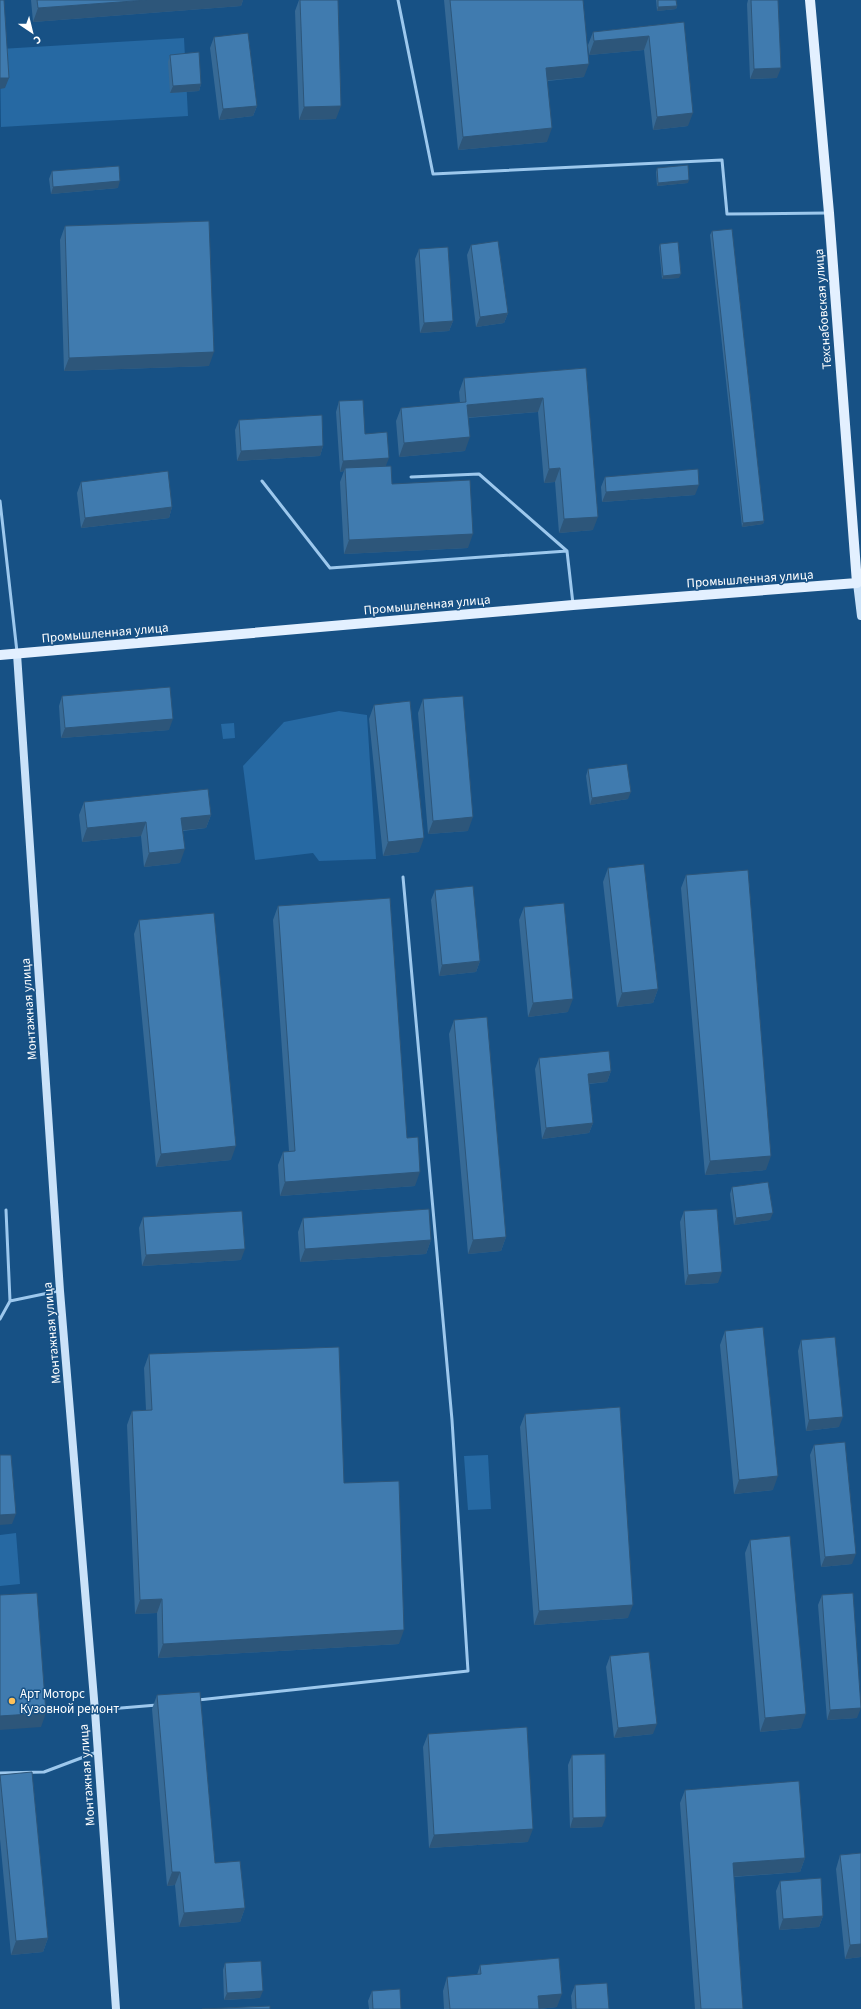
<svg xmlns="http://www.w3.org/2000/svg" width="861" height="2009" viewBox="0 0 861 2009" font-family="'Source Sans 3',sans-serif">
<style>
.green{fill:#2669a3}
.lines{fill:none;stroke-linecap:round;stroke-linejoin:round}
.lane{stroke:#9dc8ed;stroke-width:3}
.secondary{stroke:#cae2f9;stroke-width:8}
.primary{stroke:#e3f0ff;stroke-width:10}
.wall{fill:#376a96}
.shaded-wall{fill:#2d567a}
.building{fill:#407baf;stroke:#2d567a}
.poi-dot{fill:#ffc159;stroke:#175185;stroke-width:1.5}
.labels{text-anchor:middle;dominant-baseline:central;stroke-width:3;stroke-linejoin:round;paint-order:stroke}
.street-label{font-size:13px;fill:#fff;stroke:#175185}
.poi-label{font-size:13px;fill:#fff;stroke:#175185;text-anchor:start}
</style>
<rect width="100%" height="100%" fill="#175185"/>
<path class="green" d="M 184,38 L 188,116 L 1,127 L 0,49 Z
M 339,711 L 367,715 L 376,859 L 319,861 L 313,853 L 255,860 L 243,766 L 284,722 Z
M 234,723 L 235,738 L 223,739 L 221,724 Z
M 488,1455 L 491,1509 L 468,1510 L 464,1456 Z
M 16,1533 L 20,1584 L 0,1586 L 0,1535 Z"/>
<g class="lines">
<path class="lane" d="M 398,0 L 433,174 L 722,160 L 727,214 L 827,213
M 411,477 L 479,474 L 567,551 L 573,604
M 262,481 L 330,568 L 567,551
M 0,501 L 17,652
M 10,1301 L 58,1291
M 0,1319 L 10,1301 L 6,1210
M 198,1700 L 468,1671 L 452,1420 L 403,877
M 97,1710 L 157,1705
M 0,1773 L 44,1772 L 97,1752"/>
<path class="secondary" d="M 857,583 L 861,616
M 17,654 L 60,1291 L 95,1711 L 116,2009"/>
<path class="primary" d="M 0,655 L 573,605 L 857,583 L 829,213 L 810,0"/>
</g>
<path class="wall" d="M 31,0 L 243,0 L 241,6 L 33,22 Z
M 299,0 L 338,0 L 336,119 L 299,120 L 295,11 Z
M 444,0 L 583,0 L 584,77 L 548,81 L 547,142 L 458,150 Z
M 656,0 L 676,0 L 677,6 L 676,9 L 657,11 Z
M 748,0 L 778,0 L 777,78 L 750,79 L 747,4 Z
M 684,22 L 688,126 L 653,130 L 644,50 L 589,55 L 588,45 L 593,32 Z
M 214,37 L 257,106 L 253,116 L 219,120 L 210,48 Z
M 170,55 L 201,84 L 199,91 L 170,93 L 168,62 Z
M 657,168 L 688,183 L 657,186 L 656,172 Z
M 52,171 L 118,188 L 51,194 L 49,179 Z
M 65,226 L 209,366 L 64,371 L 60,240 Z
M 712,231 L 764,521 L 763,524 L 742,527 L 710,235 Z
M 660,244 L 679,278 L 662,279 L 659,247 Z
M 471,245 L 508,313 L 504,323 L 476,327 L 467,255 Z
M 419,249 L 453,321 L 449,331 L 420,333 L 415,259 Z
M 586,368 L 593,530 L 559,533 L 555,482 L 544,483 L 538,412 L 468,418 L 465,451 L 399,457 L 396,421 L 401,408 L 460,403 L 459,392 L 464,378 Z
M 339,401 L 365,434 L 386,466 L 392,484 L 468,548 L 344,554 L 340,482 L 344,471 L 340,472 L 336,412 Z
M 239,420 L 323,446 L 320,456 L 237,461 L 235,430 Z
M 605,477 L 695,495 L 602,502 L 601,487 Z
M 81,482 L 172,507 L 169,518 L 81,528 L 77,493 Z
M 62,696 L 169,730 L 61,738 L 59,706 Z
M 423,699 L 468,831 L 428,834 L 418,713 Z
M 374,705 L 419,852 L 383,856 L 369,719 Z
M 588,769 L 628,799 L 590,805 L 586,776 Z
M 84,802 L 211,815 L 206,828 L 183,831 L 180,863 L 144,867 L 141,836 L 82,842 L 79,815 Z
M 608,868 L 658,989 L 653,1003 L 617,1007 L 603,882 Z
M 686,875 L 766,1170 L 705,1175 L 681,888 Z
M 435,890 L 480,961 L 476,972 L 439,976 L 431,900 Z
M 278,906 L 407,1138 L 415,1186 L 280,1196 L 278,1165 L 283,1152 L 289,1151 L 273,920 Z
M 524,907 L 568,1012 L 528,1017 L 519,920 Z
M 139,920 L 231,1160 L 156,1167 L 134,934 Z
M 454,1020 L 506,1237 L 501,1251 L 468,1254 L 449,1034 Z
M 539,1058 L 611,1071 L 607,1082 L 589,1084 L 593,1123 L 589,1133 L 542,1139 L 535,1069 Z
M 732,1187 L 770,1220 L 734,1225 L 730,1194 Z
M 684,1211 L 718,1283 L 685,1285 L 680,1222 Z
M 143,1217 L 241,1260 L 142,1266 L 139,1228 Z
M 303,1218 L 431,1240 L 426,1254 L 300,1262 L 298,1232 Z
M 725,1331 L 773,1490 L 734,1494 L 720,1345 Z
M 801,1340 L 839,1427 L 806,1431 L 798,1351 Z
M 149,1354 L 344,1483 L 399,1644 L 158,1658 L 157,1613 L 135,1614 L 127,1425 L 132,1411 L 146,1410 L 144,1368 Z
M 525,1414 L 628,1618 L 534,1625 L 520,1427 Z
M 814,1445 L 852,1564 L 821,1567 L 810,1455 Z
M 750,1540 L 801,1728 L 760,1732 L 745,1553 Z
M 822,1595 L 857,1718 L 827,1720 L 818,1605 Z
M 610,1656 L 653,1734 L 614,1738 L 606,1667 Z
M 157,1695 L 215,1863 L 245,1908 L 240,1922 L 179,1927 L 175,1885 L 167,1886 L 152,1709 Z
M 428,1734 L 528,1842 L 429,1848 L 423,1747 Z
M 572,1755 L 602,1827 L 570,1828 L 568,1765 Z
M 0,1775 L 48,1938 L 43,1952 L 11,1955 L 0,1839 Z
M 685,1790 L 805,1858 L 800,1872 L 734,1877 L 743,2009 L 695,2009 L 680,1803 Z
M 861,1853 L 861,1957 L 845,1959 L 836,1869 L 840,1855 Z
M 780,1881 L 823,1916 L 819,1927 L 779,1930 L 776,1891 Z
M 225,1963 L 260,1998 L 224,2000 L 223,1970 Z
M 480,1965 L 557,2007 L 539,2009 L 444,2009 L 443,1991 L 447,1977 L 477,1975 Z
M 575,1985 L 609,2009 L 572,2009 L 571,1996 Z
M 372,1991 L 401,2009 L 369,2009 L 368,2001 Z"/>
<path class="shaded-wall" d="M 147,0 L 243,0 L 241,6 L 33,22 L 38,8 Z
M 677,6 L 676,9 L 657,11 L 658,7 Z
M 649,36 L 644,50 L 589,55 L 594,41 Z
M 589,64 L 584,77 L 541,81 L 546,68 Z
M 781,68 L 777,78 L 750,79 L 754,69 Z
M 0,78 L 9,78 L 5,88 L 0,89 Z
M 201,84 L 199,91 L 170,93 L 173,86 Z
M 257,106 L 253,116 L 219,120 L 223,109 Z
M 341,106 L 336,119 L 299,120 L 304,107 Z
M 693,113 L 688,126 L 653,130 L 657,117 Z
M 552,128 L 547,142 L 458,150 L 463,137 Z
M 689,180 L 688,183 L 657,186 L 658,183 Z
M 120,181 L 118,188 L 51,194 L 53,187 Z
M 681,274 L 679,278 L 662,279 L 663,276 Z
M 508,313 L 504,323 L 476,327 L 480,317 Z
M 453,321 L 449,331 L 420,333 L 424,323 Z
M 214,352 L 209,366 L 64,371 L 69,358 Z
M 543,398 L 538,412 L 462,418 L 467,405 Z
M 470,437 L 465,451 L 399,457 L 404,443 Z
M 323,446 L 320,456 L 237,461 L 241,451 Z
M 389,458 L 385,468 L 345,468 L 344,471 L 340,472 L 343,461 Z
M 560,468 L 555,482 L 544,483 L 549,469 Z
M 699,485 L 695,495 L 602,502 L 606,492 Z
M 172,507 L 169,518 L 81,528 L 85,518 Z
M 598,517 L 593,530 L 559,533 L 564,519 Z
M 764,521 L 763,524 L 742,527 L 743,523 Z
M 473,534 L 468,548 L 344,554 L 349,540 Z
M 173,719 L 169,730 L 61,738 L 65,728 Z
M 631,792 L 628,799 L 590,805 L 592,798 Z
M 211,815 L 206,828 L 176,831 L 181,818 Z
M 473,817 L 468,831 L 428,834 L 433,821 Z
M 146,822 L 141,836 L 82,842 L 87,828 Z
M 424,838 L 419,852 L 383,856 L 388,842 Z
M 185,849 L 180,863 L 144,867 L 149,853 Z
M 480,961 L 476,972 L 439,976 L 442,965 Z
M 658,989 L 653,1003 L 617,1007 L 622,993 Z
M 573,999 L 568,1012 L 528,1017 L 533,1003 Z
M 611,1071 L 607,1082 L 584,1084 L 588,1074 Z
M 593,1123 L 589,1133 L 542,1139 L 546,1128 Z
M 236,1146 L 231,1160 L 156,1167 L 161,1154 Z
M 771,1156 L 766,1170 L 705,1175 L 710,1161 Z
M 420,1172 L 415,1186 L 280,1196 L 285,1182 Z
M 773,1213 L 770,1220 L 734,1225 L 736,1218 Z
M 506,1237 L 501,1251 L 468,1254 L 473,1240 Z
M 431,1240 L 426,1254 L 300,1262 L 305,1249 Z
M 245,1249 L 241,1260 L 142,1266 L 146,1255 Z
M 722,1272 L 718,1283 L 685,1285 L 688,1275 Z
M 843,1417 L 839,1427 L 806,1431 L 809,1420 Z
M 778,1476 L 773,1490 L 734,1494 L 739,1480 Z
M 16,1514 L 12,1524 L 0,1525 L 0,1515 Z
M 856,1554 L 852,1564 L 821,1567 L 825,1557 Z
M 162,1599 L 157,1613 L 135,1614 L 140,1600 Z
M 633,1605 L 628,1618 L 534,1625 L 539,1611 Z
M 404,1630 L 399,1644 L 158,1658 L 163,1644 Z
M 861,1708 L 857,1718 L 827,1720 L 830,1710 Z
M 46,1713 L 41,1727 L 0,1730 L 0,1716 Z
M 806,1714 L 801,1728 L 760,1732 L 765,1718 Z
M 657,1724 L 653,1734 L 614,1738 L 618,1728 Z
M 606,1817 L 602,1827 L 570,1828 L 573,1818 Z
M 533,1829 L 528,1842 L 429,1848 L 434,1835 Z
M 805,1858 L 800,1872 L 728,1877 L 733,1863 Z
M 172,1872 L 180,1872 L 175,1885 L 167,1886 Z
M 245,1908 L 240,1922 L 179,1927 L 184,1913 Z
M 823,1916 L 819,1927 L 779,1930 L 783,1919 Z
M 48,1938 L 43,1952 L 11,1955 L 16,1941 Z
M 861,1944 L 861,1957 L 845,1959 L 850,1945 Z
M 263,1991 L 260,1998 L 224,2000 L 227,1993 Z
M 562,1994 L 557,2007 L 539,2009 L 538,1996 Z"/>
<path class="building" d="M 0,0 L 4,0 L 9,78 L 0,78 Z
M 37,0 L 147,0 L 38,8 Z
M 300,0 L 338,0 L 341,106 L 304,107 Z
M 450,0 L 583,0 L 589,64 L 546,68 L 552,128 L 463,137 Z
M 658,0 L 676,0 L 677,6 L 658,7 Z
M 751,0 L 778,0 L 781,68 L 754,69 Z
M 684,22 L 693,113 L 657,117 L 649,36 L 594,41 L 593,32 Z
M 248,33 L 257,106 L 223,109 L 214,37 Z
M 199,52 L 201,84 L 173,86 L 170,55 Z
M 688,165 L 689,180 L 658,183 L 657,168 Z
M 119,166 L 120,181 L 53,187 L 52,171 Z
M 209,221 L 214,352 L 69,358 L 65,226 Z
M 732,229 L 764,521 L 743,523 L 712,231 Z
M 498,241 L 508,313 L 480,317 L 471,245 Z
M 678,242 L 681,274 L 663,276 L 660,244 Z
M 448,247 L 453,321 L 424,323 L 419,249 Z
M 586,368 L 598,517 L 564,519 L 560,468 L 549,469 L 543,398 L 467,405 L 470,437 L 404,443 L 401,408 L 466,402 L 464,378 Z
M 363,400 L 365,434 L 387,432 L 389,458 L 343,461 L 339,401 Z
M 322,415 L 323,446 L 241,451 L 239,420 Z
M 391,466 L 392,484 L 470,480 L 473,534 L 349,540 L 345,468 Z
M 698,469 L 699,485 L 606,492 L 605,477 Z
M 168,471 L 172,507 L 85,518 L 81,482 Z
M 170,687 L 173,719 L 65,728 L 62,696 Z
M 463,696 L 473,817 L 433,821 L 423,699 Z
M 410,701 L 424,838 L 388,842 L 374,705 Z
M 627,764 L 631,792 L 592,798 L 588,769 Z
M 208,789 L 211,815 L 181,818 L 185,849 L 149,853 L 146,822 L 87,828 L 84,802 Z
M 644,864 L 658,989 L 622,993 L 608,868 Z
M 748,870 L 771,1156 L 710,1161 L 686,875 Z
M 473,886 L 480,961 L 442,965 L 435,890 Z
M 390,898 L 407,1138 L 418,1137 L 420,1172 L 285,1182 L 283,1152 L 295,1151 L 278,906 Z
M 564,903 L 573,999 L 533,1003 L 524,907 Z
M 214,913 L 236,1146 L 161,1154 L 139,920 Z
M 487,1017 L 506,1237 L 473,1240 L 454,1020 Z
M 609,1051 L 611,1071 L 588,1074 L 593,1123 L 546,1128 L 539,1058 Z
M 768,1182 L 773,1213 L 736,1218 L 732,1187 Z
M 429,1209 L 431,1240 L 305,1249 L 303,1218 Z
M 717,1209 L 722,1272 L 688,1275 L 684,1211 Z
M 242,1211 L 245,1249 L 146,1255 L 143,1217 Z
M 763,1327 L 778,1476 L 739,1480 L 725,1331 Z
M 835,1337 L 843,1417 L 809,1420 L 801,1340 Z
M 339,1347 L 344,1483 L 399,1481 L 404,1630 L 163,1644 L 162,1599 L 140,1600 L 132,1411 L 152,1410 L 149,1354 Z
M 620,1407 L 633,1605 L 539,1611 L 525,1414 Z
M 845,1442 L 856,1554 L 825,1557 L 814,1445 Z
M 0,1455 L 11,1455 L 16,1514 L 0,1515 Z
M 790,1536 L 806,1714 L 765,1718 L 750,1540 Z
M 37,1593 L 46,1713 L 0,1716 L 0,1595 Z
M 853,1593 L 861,1708 L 830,1710 L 822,1595 Z
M 649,1652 L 657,1724 L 618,1728 L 610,1656 Z
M 200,1692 L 215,1863 L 240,1861 L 245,1908 L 184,1913 L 180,1872 L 172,1872 L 157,1695 Z
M 527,1727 L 533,1829 L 434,1835 L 428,1734 Z
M 605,1754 L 606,1817 L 573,1818 L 572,1755 Z
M 32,1772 L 48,1938 L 16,1941 L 0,1775 Z
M 799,1781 L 805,1858 L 733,1863 L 743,2009 L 701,2009 L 685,1790 Z
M 861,1853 L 861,1944 L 850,1945 L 840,1855 Z
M 821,1878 L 823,1916 L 783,1919 L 780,1881 Z
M 559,1958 L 562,1994 L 538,1996 L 539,2009 L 450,2009 L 447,1977 L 481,1974 L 480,1965 Z
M 261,1961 L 263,1991 L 227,1993 L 225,1963 Z
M 607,1983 L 609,2009 L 576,2009 L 575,1985 Z
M 400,1989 L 401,2009 L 373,2009 L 372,1991 Z
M 270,2006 L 270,2009 L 202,2009 Z"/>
<circle class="poi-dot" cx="12" cy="1701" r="4"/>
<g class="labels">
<g class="street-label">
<text transform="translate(823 309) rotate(-94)">Техснабовская улица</text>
<text transform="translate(750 579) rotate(-4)">Промышленная улица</text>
<text transform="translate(427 605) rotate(-5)">Промышленная улица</text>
<text transform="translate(105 633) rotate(-5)">Промышленная улица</text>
<text transform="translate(29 1009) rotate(-94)">Монтажная улица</text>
<text transform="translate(52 1333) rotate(-95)">Монтажная улица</text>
<text transform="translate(87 1775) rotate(-94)">Монтажная улица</text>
</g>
<g class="poi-label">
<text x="20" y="1694">Арт Моторс<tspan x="20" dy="15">Кузовной ремонт</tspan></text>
</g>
</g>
<g transform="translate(32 32) rotate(145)" stroke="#175185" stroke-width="3" paint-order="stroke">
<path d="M0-3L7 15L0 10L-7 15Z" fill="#ffffff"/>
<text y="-6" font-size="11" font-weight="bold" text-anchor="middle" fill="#ffffff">С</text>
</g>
</svg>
